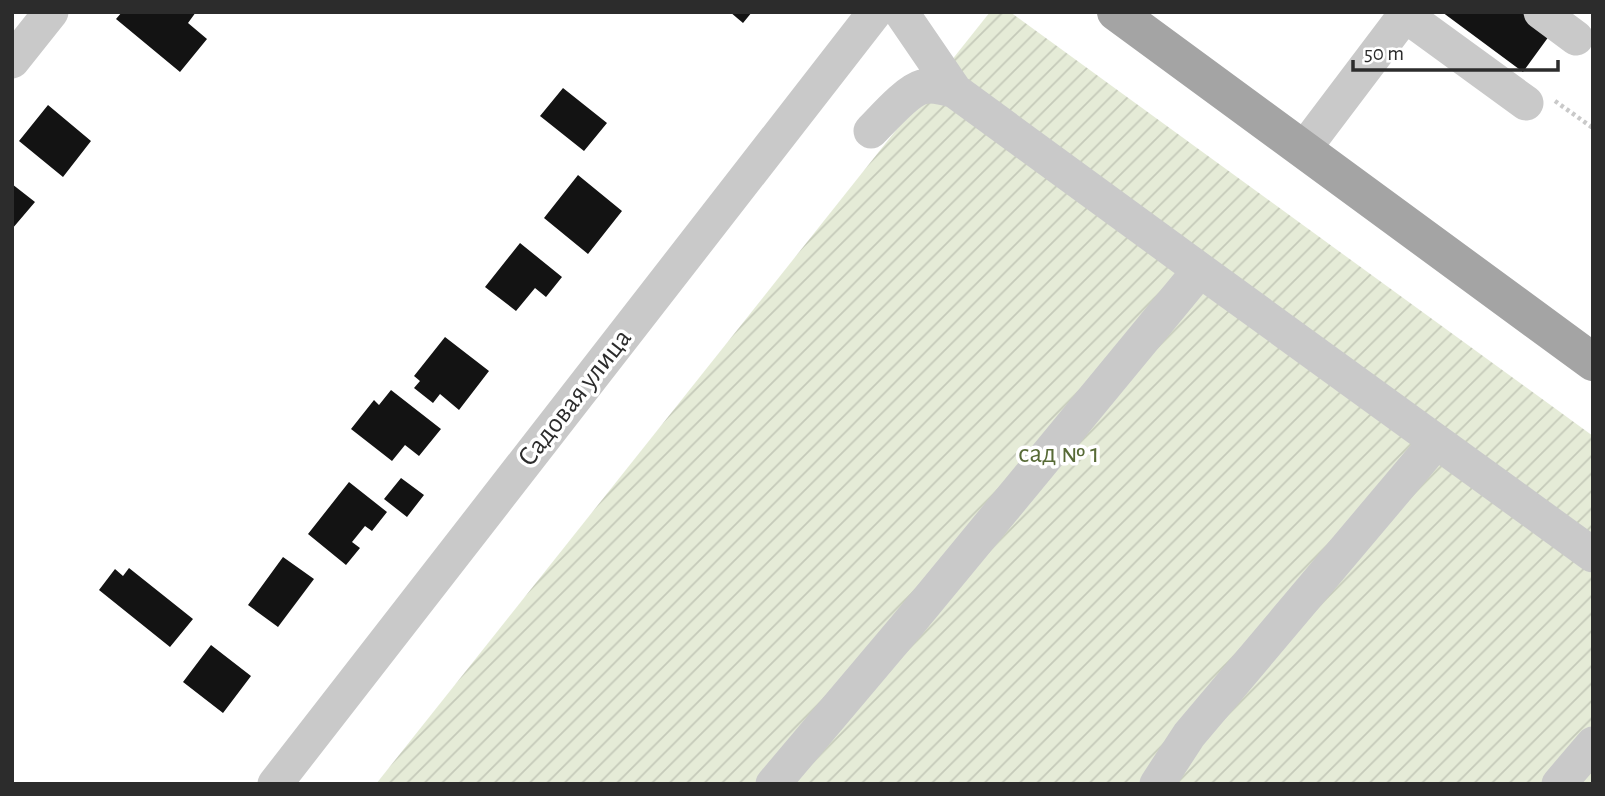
<svg xmlns="http://www.w3.org/2000/svg" width="1605" height="796" viewBox="0 0 1605 796" font-family="'Alegreya Sans',sans-serif">
<style>
.garden{fill:url(#garden-furrows)}
.building{fill:#131313}
.lines{fill:none;stroke-linecap:round;stroke-linejoin:round}
.path{stroke:#c9c9c9;stroke-width:4.5;stroke-dasharray:3.5 3.5;stroke-linecap:butt}
.minor{stroke:#c9c9c9;stroke-width:35}
.major{stroke:#a4a4a4;stroke-width:38}
.labels{text-anchor:middle;dominant-baseline:central;stroke-width:7;stroke-linejoin:round;paint-order:stroke}
.street-label{font-size:28px;fill:#2c2c2c;stroke:#fff}
.park-label{font-size:28px;fill:#576a36;stroke:#fff}
</style>
<defs>
<pattern id="garden-furrows" width="10" height="10" patternUnits="userSpaceOnUse" patternTransform="scale(1.75)"><rect width="10" height="10" fill="#e5ebd7"/><path d="M-1 1l2-2M0 10L10 0M9 11l2-2" fill="none" stroke="#c5cab9"/></pattern>
</defs>
<rect width="100%" height="100%" fill="#fff"/>
<path class="garden" d="M 990,12 L 1010,12 L 1593,436 L 1593,784 L 376,784 Z"/>
<path class="building" d="M 122,12 L 196,12 L 188,23 L 207,39 L 180,72 L 116,19 Z
M 730,12 L 752,12 L 743,23 Z
M 1442,12 L 1525,12 L 1552,32 L 1523,72 Z
M 563,88 L 607,123 L 584,151 L 540,116 Z
M 48,105 L 91,141 L 63,177 L 19,141 Z
M 578,175 L 622,211 L 588,254 L 544,218 Z
M 12,184 L 35,202 L 12,229 Z
M 520,243 L 562,277 L 546,297 L 535,288 L 516,311 L 485,287 Z
M 445,337 L 489,371 L 459,410 L 440,394 L 433,403 L 414,388 L 420,381 L 414,376 Z
M 391,390 L 441,429 L 419,456 L 405,445 L 392,461 L 351,429 L 374,400 L 379,405 Z
M 401,478 L 424,495 L 407,517 L 384,499 Z
M 349,482 L 387,512 L 372,531 L 365,526 L 352,542 L 360,548 L 346,565 L 308,534 Z
M 283,557 L 314,579 L 278,627 L 248,605 Z
M 129,568 L 193,619 L 170,647 L 99,590 L 115,569 L 123,576 Z
M 211,645 L 251,676 L 223,713 L 183,682 Z"/>
<g class="lines">
<path class="path" d="M 1555,101 L 1593,128"/>
<path class="minor" d="M 901,12 L 955,91 L 1200,270
M 1401,12 L 1526,103
M 1541,12 L 1576,38
M 12,61 L 51,12
M 871,131 C 883,119 907,91 922,87 C 933,84 945,88 955,91
M 1303,150 L 1405,15
M 275,784 L 875,12
M 773,784 L 909,623 L 1200,270 L 1593,555
M 1157,784 L 1189,735 L 1436,442
M 1559,784 L 1593,744"/>
<path class="major" d="M 1116,12 L 1593,362"/>
</g>
<g class="labels">
<g class="street-label">
<text transform="translate(575 398) rotate(-52)">Садовая улица</text>
</g>
<g class="park-label">
<text x="1059" y="454">сад № 1</text>
</g>
</g>
<rect width="1605" height="796" fill="none" stroke="#2c2c2c" stroke-width="28"/>
<path d="M1353 60v10h205v-10" fill="none" stroke="#2c2c2c" stroke-width="3.5"/>
<text x="1364" y="60" font-size="21" fill="#2c2c2c" stroke="#ffffff" stroke-width="5" paint-order="stroke">50 m</text>
</svg>
